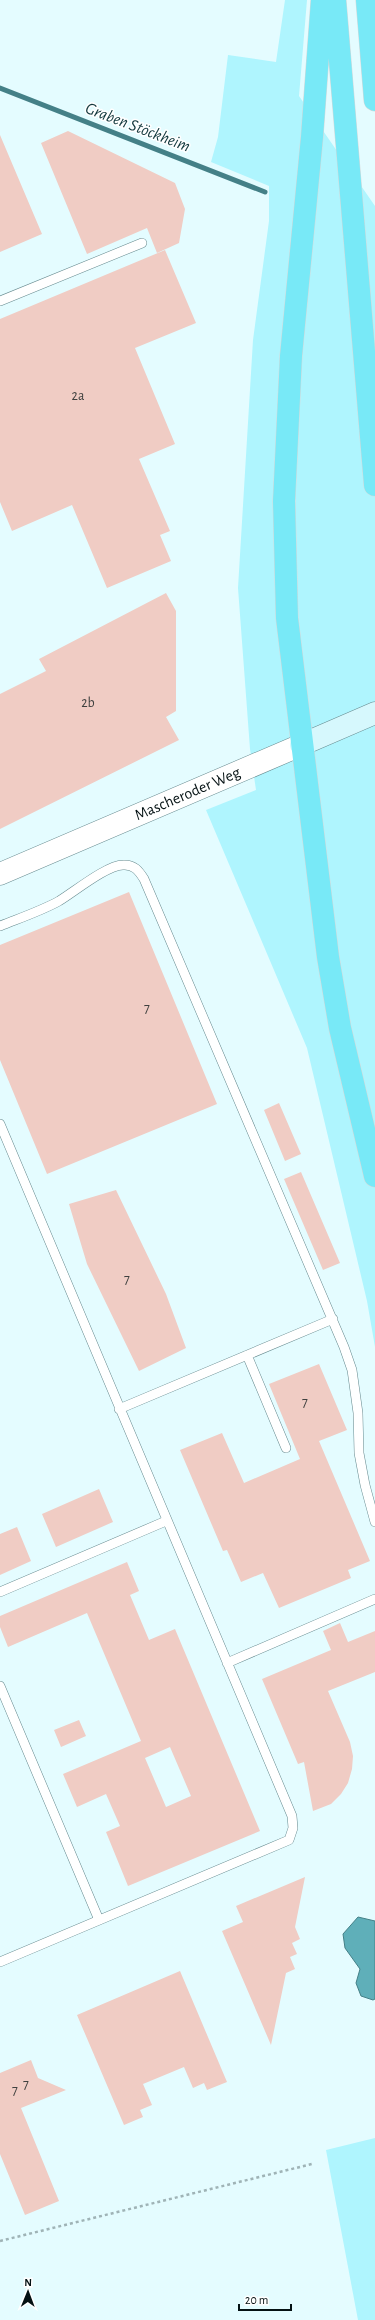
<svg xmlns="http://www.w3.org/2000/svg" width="375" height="2320" viewBox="0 0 375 2320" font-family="'Alegreya Sans',sans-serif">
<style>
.green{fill:#aff5fe}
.water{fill:#5fafb9;stroke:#448087}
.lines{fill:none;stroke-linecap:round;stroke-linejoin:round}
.stream{stroke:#448087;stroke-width:5}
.building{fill:#f0ccc4;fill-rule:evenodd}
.service-casing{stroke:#668a8f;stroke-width:10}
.tertiary-casing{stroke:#668a8f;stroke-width:23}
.secondary-casing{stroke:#668a8f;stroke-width:23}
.motorway-casing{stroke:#d7d9d9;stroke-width:23}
.path{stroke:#9fb3b6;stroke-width:2.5;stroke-dasharray:3 3;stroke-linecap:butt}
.service{stroke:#fff;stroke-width:9}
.tertiary{stroke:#fff;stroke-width:22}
.secondary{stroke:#d6f8fd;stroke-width:22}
.motorway{stroke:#78e9f7;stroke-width:22}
.labels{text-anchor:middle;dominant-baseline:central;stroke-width:3;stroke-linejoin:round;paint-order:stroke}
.number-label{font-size:14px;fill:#3f403f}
.street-label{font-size:16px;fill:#041113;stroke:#fff}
.water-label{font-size:17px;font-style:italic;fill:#11383d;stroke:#fff}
</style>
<rect width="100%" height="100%" fill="#e4fcff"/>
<path class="green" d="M 285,0 L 307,0 L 299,96 L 375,206 L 375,1347 L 367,1301 L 307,1048 L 206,810 L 256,790 L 250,749 L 238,588 L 253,340 L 269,221 L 269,186 L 211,162 L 218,137 L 228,55 L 276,62 Z
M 375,2138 L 375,2320 L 358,2320 L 326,2150 Z"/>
<path class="water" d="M 358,1917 L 375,1921 L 375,1999 L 373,2000 L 361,1996 L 356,1983 L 360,1969 L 345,1948 L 343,1934 Z"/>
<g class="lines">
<path class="stream" d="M 0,88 L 265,192"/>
</g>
<path class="building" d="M 68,131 L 175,183 L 185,209 L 179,243 L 157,253 L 147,228 L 87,254 L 41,143 Z
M 0,135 L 42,234 L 0,252 Z
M 165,250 L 196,323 L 135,348 L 175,444 L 139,459 L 170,531 L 160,535 L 171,561 L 107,588 L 72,505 L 12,531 L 0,502 L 0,319 Z
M 166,593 L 176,611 L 176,711 L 166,717 L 179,740 L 0,829 L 0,694 L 46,671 L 39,659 Z
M 129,892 L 217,1104 L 47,1174 L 0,1060 L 0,945 Z
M 279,1103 L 301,1154 L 285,1161 L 264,1110 Z
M 301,1172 L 340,1263 L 323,1270 L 284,1179 Z
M 116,1190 L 166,1294 L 186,1348 L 139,1371 L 87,1264 L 69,1204 Z
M 319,1364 L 347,1430 L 319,1441 L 370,1561 L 348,1570 L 351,1578 L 279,1608 L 263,1573 L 241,1582 L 227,1550 L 223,1551 L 180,1450 L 222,1433 L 244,1483 L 300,1459 L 269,1384 Z
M 99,1489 L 113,1522 L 56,1547 L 42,1514 Z
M 17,1527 L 31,1561 L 0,1575 L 0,1534 Z
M 127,1562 L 139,1591 L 130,1595 L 149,1640 L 175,1629 L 260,1831 L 128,1886 L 106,1832 L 120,1826 L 106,1794 L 77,1807 L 63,1774 L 141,1741 L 87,1613 L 8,1647 L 0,1627 L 0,1616 ZM 170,1747 L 191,1796 L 166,1807 L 145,1758 Z
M 340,1623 L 348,1642 L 375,1631 L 375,1672 L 328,1691 L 350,1742 L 353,1756 L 352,1769 L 348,1783 L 341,1794 L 331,1804 L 313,1811 L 304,1762 L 298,1764 L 262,1679 L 331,1650 L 323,1631 Z
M 79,1720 L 86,1736 L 61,1747 L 54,1730 Z
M 305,1877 L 295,1927 L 300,1939 L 292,1943 L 297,1954 L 290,1957 L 295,1969 L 286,1973 L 271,2045 L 222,1931 L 243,1922 L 236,1906 Z
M 180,1971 L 227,2082 L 207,2090 L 204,2083 L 193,2088 L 184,2067 L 143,2084 L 152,2105 L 140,2110 L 143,2117 L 124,2125 L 77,2015 Z
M 31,2060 L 38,2078 L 66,2090 L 21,2108 L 59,2201 L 25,2215 L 0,2154 L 0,2073 Z"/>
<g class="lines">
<defs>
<path id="service" d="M 0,301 L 142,243
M 0,926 C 20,918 41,911 59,901 C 74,892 107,865 123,865 C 134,864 139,871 144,879 L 344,1347 L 352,1370 L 358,1413 L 359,1453 L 365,1485 L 375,1522
M 0,1124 L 292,1816 L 293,1828 L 289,1840 L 0,1962
M 247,1355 L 286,1448
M 119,1409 L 333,1319
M 0,1592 L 166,1521
M 227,1663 L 375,1599
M 0,1686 L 99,1920"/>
<g id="tertiary">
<path id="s1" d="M 0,874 L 301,745"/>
</g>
<path id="secondary" d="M 301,745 L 375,713"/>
<path id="motorway" d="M 322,0 L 312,137 L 291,356 L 284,501 L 287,618 L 328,957 L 340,1028 L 375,1176
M 335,0 L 375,485
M 367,0 L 375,100"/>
</defs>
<use href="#service" class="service-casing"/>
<use href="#tertiary" class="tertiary-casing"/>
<use href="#secondary" class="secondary-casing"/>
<use href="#motorway" class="motorway-casing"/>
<path class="path" d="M 0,2241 L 312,2164"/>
<use href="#service" class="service"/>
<use href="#tertiary" class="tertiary"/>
<use href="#secondary" class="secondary"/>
<use href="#motorway" class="motorway"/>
</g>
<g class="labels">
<g class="number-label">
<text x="78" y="396">2a</text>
<text x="88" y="703">2b</text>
<text x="147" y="1008">7</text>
<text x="127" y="1279">7</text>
<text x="305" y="1402">7</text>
<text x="26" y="2084">7</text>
<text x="15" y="2090">7</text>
</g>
<g class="street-label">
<text stroke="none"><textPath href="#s1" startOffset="204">Mascheroder Weg</textPath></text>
</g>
<g class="water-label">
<text transform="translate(138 127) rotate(21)">Graben Stöckheim</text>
</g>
</g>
<g transform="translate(28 2292) rotate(1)" stroke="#ffffff" stroke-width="3" paint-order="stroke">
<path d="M0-3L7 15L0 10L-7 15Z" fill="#041113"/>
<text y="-6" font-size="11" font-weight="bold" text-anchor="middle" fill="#041113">N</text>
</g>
<path d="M239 2304v6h52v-6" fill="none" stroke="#041113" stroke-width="2"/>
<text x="245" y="2304" font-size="12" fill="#041113" stroke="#ffffff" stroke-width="3" paint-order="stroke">20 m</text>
</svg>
